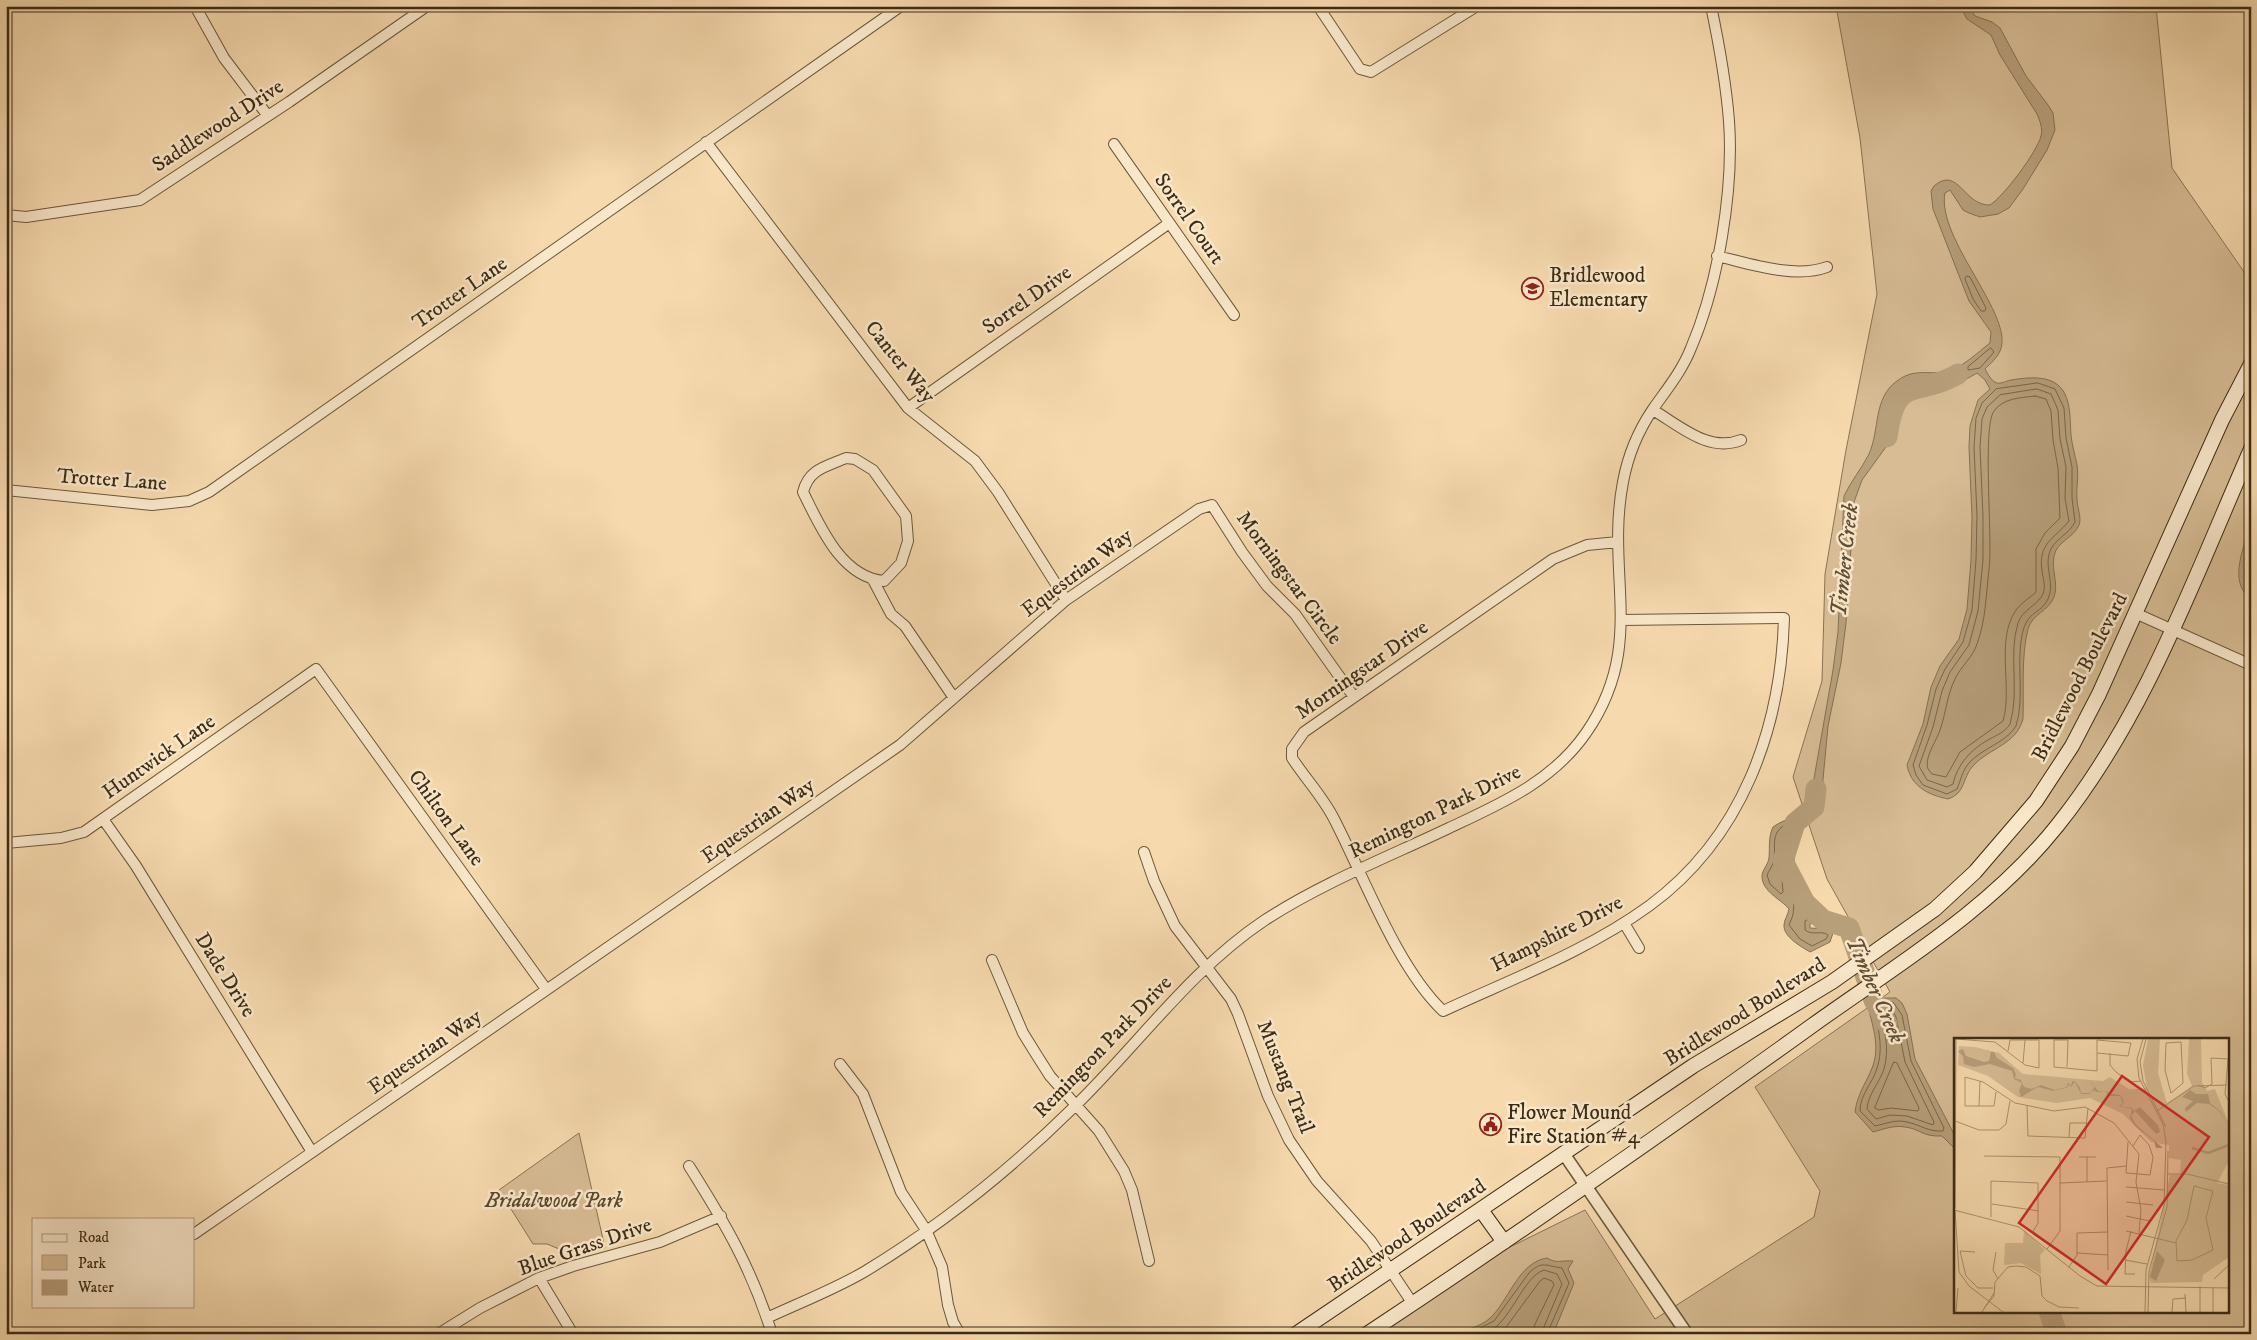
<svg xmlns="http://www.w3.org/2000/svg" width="2257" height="1340" viewBox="0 0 2257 1340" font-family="'IM FELL DW Pica',serif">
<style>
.green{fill:#d7bc94;stroke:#8a7454;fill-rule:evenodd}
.water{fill:#b79f7a;stroke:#867151}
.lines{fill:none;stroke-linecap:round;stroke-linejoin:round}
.shore{stroke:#7a6647;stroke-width:1}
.river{stroke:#b79f7a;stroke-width:21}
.minor-casing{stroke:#6b583a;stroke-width:12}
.tertiary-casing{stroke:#6b583a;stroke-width:14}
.secondary-casing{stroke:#3d2c14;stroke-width:16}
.minor{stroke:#f9e7ca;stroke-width:10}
.tertiary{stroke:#f9e7ca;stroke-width:11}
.secondary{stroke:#f9e7ca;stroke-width:14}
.labels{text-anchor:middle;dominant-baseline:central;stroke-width:5;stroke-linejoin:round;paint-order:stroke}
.street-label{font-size:21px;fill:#3d2c14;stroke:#f9e7ca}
.poi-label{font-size:21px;fill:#3d2c14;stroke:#f9e7ca;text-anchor:start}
.park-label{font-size:21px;font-style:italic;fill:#5c492e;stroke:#f9e7ca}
.water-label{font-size:22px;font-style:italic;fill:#624e33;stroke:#f9e7ca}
.inset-river{fill:none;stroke:#b79f7a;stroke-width:2.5}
.inset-road{fill:none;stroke:#ac9470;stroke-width:1}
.view{fill:#d62828;fill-opacity:0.15;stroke:#d62828;stroke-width:2.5}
.inset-edge{fill:none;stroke:#3d2c14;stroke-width:2.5}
</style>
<rect width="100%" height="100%" fill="#f6daae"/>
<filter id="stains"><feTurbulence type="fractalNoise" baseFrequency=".004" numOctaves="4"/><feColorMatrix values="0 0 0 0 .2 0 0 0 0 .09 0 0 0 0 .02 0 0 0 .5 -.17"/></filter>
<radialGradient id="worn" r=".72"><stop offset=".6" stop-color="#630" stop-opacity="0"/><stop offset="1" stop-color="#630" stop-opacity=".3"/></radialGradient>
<path class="green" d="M 1836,6 L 2156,6 L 2172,168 L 2251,282 L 2251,1334 L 1378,1334 L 1508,1248 L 1585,1210 L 1655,1319 L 1814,1217 L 1820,1191 L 1755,1087 L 1890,992 L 1827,879 L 1793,777 L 1822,681 L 1825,574 L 1846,450 L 1877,294 L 1860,138 ZM 1956,1039 L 2228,1039 L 2228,1311 L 1956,1311 Z
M 579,1133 L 605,1248 L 576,1256 L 547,1244 L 533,1244 L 499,1190 Z"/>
<path class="water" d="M 1960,6 L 1968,6 L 1975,16 L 1992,22 L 2000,28 L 2026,76 L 2048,105 L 2053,113 L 2055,130 L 2047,150 L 2023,189 L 2009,208 L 1998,214 L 1980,217 L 1969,213 L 1963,210 L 1950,190 L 1945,193 C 1936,239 2016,317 2000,351 C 1997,358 1991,363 1985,369 C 1988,374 1991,381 1997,383 C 2001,384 2006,381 2011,380 C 2030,377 2055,374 2065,394 C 2071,407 2070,422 2071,435 C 2072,445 2075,455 2077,465 C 2079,476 2076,488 2077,499 C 2077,507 2082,518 2079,525 C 2074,538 2057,541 2054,556 C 2051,570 2059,584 2054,597 C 2049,611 2032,614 2028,629 C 2021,657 2024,690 2023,719 C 2016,745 1989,748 1973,766 C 1962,778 1966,793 1948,799 C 1929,795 1911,787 1907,765 L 1923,724 L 1931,687 L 1940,666 L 1959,639 L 1967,609 L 1971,560 L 1972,517 L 1969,447 L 1970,426 L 1978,400 L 1990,389 L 1985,380 L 1977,373 L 1949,389 L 1918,383 L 1902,392 L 1893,405 L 1891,440 L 1862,480 L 1854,502 L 1846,623 L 1841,663 L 1828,726 L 1821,801 C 1814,813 1798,814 1795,823 L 1794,866 L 1787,880 L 1788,888 L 1800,899 L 1807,895 C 1815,900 1819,908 1821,916 L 1819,920 L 1810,924 L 1810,928 L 1830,929 L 1833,933 L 1830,942 L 1810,952 C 1802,947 1783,937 1784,925 C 1784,920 1788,915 1789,909 C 1781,899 1762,892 1762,876 C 1762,870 1768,865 1769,858 C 1770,846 1768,838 1773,827 C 1789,815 1816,816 1812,790 L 1833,670 L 1838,632 L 1844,496 C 1851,481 1862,468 1869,454 C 1880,429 1873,398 1897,381 C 1915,367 1930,376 1949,371 C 1964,366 1977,353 1990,343 L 1991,332 L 1969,301 L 1933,209 L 1931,191 L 1934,186 C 1958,165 1964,206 1990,205 C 2004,196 2037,152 2041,136 C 2043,129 2040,121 2037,114 L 2000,55 L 1991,35 L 1967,19 Z
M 2251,526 L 2251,594 L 2245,593 C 2231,577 2244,544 2251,526 Z
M 1879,995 L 1882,998 L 1896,998 L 1902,1003 L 1907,1014 L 1915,1059 L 1956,1138 L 1956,1150 L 1942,1136 C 1922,1137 1921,1129 1905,1127 C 1894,1125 1884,1129 1873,1132 L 1855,1112 C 1857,1095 1866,1083 1872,1068 C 1881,1047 1872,1024 1867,1003 Z
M 1547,1258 C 1556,1264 1563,1260 1573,1261 L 1568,1269 L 1574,1283 L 1556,1327 L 1551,1334 L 1456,1334 C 1466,1330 1481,1326 1489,1319 C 1508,1303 1518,1262 1547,1258 Z"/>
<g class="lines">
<path class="shore" d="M 1967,276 L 1970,277 L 1986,308 L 1985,311 L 1981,311 L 1973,299 L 1965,279 Z
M 1991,348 L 1994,352 L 1980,368 L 1968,370 L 1968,367 Z
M 1957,374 L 1959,378 L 1948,384 L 1936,380 L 1938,377 Z
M 2038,383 L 2055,389 L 2064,408 L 2066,438 L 2072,467 L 2072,498 L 2075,522 C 2069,535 2053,539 2049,554 C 2045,569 2055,584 2048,599 C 2040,615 2027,610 2022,635 C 2016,664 2025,697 2016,726 C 2006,743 1982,748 1969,763 C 1962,771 1961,780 1957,789 L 1947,794 L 1923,785 L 1916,775 L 1913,765 L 1927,725 L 1936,689 L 1945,669 L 1963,642 L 1972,610 L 1976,560 L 1977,516 L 1974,447 L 1976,418 L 1982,403 L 1996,389 Z
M 2037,389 L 2051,394 L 2058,410 L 2060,439 L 2066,467 L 2065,498 L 2069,521 C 2054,539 2038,543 2042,571 C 2043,579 2046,586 2043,594 C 2037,606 2023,609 2018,623 C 2008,655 2020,691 2010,724 C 2005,732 1997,735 1988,740 C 1971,749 1957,765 1953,784 L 1947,787 L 1927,780 L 1919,766 L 1933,727 L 1942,691 L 1950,672 L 1969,645 L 1978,611 L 1983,560 L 1983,516 L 1980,447 L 1982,419 L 1987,407 L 2000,395 Z
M 2035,396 L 2046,399 L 2051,411 L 2053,440 L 2058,468 L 2060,518 L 2045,533 L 2036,549 L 2036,592 C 2030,598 2022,602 2016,610 C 1995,641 2013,687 2003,721 L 1960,752 L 1946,777 L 1932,774 L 1928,769 C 1924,757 1937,740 1940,730 C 1946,713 1947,695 1955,679 C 1961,666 1973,657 1977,644 C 1986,620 1986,594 1989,569 C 1993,539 1982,428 1994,411 C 2003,398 2020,398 2035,396 Z
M 1886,408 L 1888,410 L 1886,438 L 1883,440 L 1880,438 L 1883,410 Z
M 1787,824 L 1790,827 L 1789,866 L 1782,879 L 1783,892 L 1781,894 L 1770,884 L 1767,875 C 1769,870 1773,866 1774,860 C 1776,844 1770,832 1787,824 Z
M 1809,902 L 1816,915 L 1805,921 L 1805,930 C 1812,936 1822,930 1828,935 L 1826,939 L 1812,946 L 1800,939 L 1789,925 L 1793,915 L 1794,903 Z
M 1877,1002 L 1893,1002 L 1902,1015 L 1911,1061 L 1944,1128 L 1943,1131 C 1928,1132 1921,1125 1907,1122 C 1896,1119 1885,1124 1875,1126 L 1860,1111 C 1860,1094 1873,1083 1877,1068 C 1884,1047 1878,1027 1873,1006 Z
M 1891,1008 L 1896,1017 L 1905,1062 L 1934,1122 L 1933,1125 L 1907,1116 L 1890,1115 L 1876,1119 L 1867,1109 C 1868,1094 1879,1084 1884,1069 C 1890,1047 1884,1033 1881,1011 Z
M 1894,1062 L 1897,1063 L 1919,1108 L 1918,1111 L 1891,1108 L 1879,1110 L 1875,1108 Z
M 1468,1334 L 1494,1321 L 1529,1273 C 1542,1260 1546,1266 1562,1268 L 1569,1283 L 1547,1334
M 1485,1334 C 1511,1324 1522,1277 1544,1270 L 1557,1274 L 1562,1284 L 1541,1334
M 1501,1334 L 1540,1281 L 1544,1278 L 1552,1281 L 1554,1285 L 1535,1324 L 1533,1334"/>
<path class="river" d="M 1887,437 C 1896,372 1916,399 1958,374
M 1816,789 L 1814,807 L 1795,823 L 1783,861 L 1805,903 L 1823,920 L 1849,928 L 1874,1000 L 1887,1024
M 2049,1311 L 2057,1334"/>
<defs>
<path id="minor" d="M 195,6 L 224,58 L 268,116
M 1318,6 L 1360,69 L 1371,72 L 1477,6
M 706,142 L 908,408 L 975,461 L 998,492 L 1066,600
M 1114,144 L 1234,315
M 6,215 L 26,217 L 140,200 L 289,102 L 427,6
M 1717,256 C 1751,264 1795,279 1827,267
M 908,408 L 1168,224
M 1653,410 C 1680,426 1709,453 1741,440
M 846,458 L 855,459 L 873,470 L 906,516 L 908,541 L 901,563 L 884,581 C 841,577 820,526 803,492 C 809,469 825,467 846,458 Z
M 6,490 L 152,505 L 189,501 L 209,492 L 901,6
M 1618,542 L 1587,545 L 1553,559 L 1304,732 L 1292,749 L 1292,758 C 1305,778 1322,796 1333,817 C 1364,876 1396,966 1443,1011 C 1512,979 1587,951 1649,906 C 1742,838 1781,729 1784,618 L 1621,620
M 873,580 L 891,614 L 905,626 L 954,698
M 2135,613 L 2251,665
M 103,819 L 136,866 L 312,1152
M 6,843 L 61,838 L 84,832 L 316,669 L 546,989
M 1144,852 L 1154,881 L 1175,926 L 1231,999 L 1238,1014 L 1268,1096 L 1289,1140 L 1317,1181 L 1371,1241 L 1413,1304
M 1624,923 L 1639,948
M 992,960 L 1023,1033 L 1036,1054 L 1050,1076 L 1099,1131 L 1124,1171 L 1132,1190 L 1149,1261
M 840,1064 L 863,1094 L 901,1192 L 926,1230 L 942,1267 L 948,1305 L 953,1322 L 960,1334
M 689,1166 C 725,1223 752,1269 772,1334
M 194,1234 L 900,745 L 1066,600 L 1199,509 L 1212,505 L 1242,552 L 1267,586 L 1295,614 L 1354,697
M 539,1278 L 573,1334
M 767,1318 C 799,1303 833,1290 864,1272 C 940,1226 1011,1169 1074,1107 C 1138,1045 1190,970 1265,920 C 1322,883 1388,857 1449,828 C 1500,804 1552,782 1586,733 C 1647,645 1605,575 1623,482 C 1628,455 1638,431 1653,409 C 1667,389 1682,371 1691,348 C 1718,285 1734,190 1729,121 C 1726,82 1719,44 1711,6
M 438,1334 L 480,1308 L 539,1278 L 573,1266 L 660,1242 L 721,1216"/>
<path id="tertiary" d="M 1564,1154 L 1687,1334"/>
<path id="secondary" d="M 1481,1210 L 1504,1242
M 1296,1334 L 1693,1066 L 1832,982 L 1935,909 L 1975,872 L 2036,801 L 2072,746 L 2099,694 L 2222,420 L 2251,364
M 1367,1334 C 1518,1234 1666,1131 1813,1025 C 1898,964 1990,910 2057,826 C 2146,715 2194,578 2251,449"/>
</defs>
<use href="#minor" class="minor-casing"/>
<use href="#tertiary" class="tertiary-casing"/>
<use href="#secondary" class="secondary-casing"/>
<use href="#minor" class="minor"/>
<use href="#tertiary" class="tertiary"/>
<use href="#secondary" class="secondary"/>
</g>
<defs>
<symbol id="school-ring" viewBox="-11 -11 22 22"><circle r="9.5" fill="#f9e7ca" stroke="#8f2418" stroke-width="1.5"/><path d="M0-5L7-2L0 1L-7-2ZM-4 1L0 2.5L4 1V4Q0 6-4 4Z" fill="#8f2418"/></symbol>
<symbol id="civic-ring" viewBox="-11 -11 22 22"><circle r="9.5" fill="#f9e7ca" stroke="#8f2418" stroke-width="1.5"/><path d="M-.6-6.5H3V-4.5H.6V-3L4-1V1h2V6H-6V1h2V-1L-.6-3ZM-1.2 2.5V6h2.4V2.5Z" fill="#8f2418"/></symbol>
</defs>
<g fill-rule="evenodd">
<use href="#school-ring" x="1520" y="276" width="25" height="25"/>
<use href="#civic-ring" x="1478" y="1112" width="25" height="25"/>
</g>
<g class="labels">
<g class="street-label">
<text transform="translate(218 126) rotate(-33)">Saddlewood Drive</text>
<text transform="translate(1189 219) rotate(55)">Sorrel Court</text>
<text transform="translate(460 293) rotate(-35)">Trotter Lane</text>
<text transform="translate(1027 300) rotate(-35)">Sorrel Drive</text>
<text transform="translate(900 362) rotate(51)">Canter Way</text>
<text transform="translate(112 480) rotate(4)">Trotter Lane</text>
<text transform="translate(1077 573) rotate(-37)">Equestrian Way</text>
<text transform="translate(1289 578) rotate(53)">Morningstar Circle</text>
<text transform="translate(1362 670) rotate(-35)">Morningstar Drive</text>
<text transform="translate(2080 677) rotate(-63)">Bridlewood Boulevard</text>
<text transform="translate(159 757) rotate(-35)">Huntwick Lane</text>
<text transform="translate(1435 812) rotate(-26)">Remington Park Drive</text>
<text transform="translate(446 818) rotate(54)">Chilton Lane</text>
<text transform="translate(758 821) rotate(-35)">Equestrian Way</text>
<text transform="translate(1557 934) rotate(-27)">Hampshire Drive</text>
<text transform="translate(225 975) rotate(58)">Dade Drive</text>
<text transform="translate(1745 1012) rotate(-32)">Bridlewood Boulevard</text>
<text transform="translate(1103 1047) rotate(-46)">Remington Park Drive</text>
<text transform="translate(425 1052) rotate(-35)">Equestrian Way</text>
<text transform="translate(1285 1077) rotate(68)">Mustang Trail</text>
<text transform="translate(1407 1236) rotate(-34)">Bridlewood Boulevard</text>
<text transform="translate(585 1247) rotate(-19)">Blue Grass Drive</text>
</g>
<g class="poi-label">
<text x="1549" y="276">Bridlewood<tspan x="1549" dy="24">Elementary</tspan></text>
<text x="1507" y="1113">Flower Mound<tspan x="1507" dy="24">Fire Station #4</tspan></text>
</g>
<g class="park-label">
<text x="554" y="1201">Bridalwood Park</text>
</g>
<g class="water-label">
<text transform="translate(1845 560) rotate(-84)">Timber Creek</text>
<text transform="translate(1875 990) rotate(66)">Timber Creek</text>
</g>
</g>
<g transform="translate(1954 1038)">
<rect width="275" height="275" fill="#f6daae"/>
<path d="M 194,1 L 206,1 L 204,35 L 213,65 L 238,48 L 233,36 L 235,1 L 247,1 L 248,44 L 253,53 L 261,51 L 275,86 L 275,123 L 263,145 L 275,147 L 275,219 L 249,237 L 248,244 L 197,245 L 195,239 L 216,137 L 226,137 L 227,122 L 215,120 L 215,107 L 197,104 L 169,76 L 136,60 L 103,65 L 64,59 L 34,38 L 4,27 L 5,8 L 21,9 L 45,15 L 69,36 L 149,43 L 156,39 L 175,51 L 185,51 L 193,50 L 189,27 ZM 70,192 L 91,212 L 86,217 L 87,236 L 67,225 L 50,227 L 51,205 L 69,205 Z" fill="#d7bc94"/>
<path d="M 9,11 L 12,18 L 30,24 L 35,23 L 37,14 L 40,14 L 43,20 L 59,30 L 62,36 L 61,40 L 67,42 L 70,49 L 78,51 L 87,47 L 101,52 L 113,49 L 113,46 L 115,45 L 117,48 L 118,44 L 119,43 L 122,44 L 126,50 L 127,55 L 136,55 L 141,49 L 137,45 L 138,45 L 144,53 L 153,53 L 154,54 L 154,56 L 155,57 L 158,56 L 166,57 L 170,64 L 169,66 L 166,68 L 178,70 L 180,73 L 186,69 L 204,87 L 206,94 L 202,96 L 181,73 L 177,78 L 182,87 L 209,110 L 202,110 L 200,103 L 181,88 L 176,80 L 178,71 L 165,68 L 169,65 L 166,58 L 155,58 L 154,57 L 152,53 L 143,54 L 140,52 L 135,56 L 127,56 L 121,44 L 117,49 L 114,46 L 114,49 L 112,50 L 99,53 L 84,49 L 67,59 L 65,53 L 68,45 L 60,41 L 58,33 L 36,26 L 20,29 L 10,26 L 9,18 L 4,13 ZM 236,52 L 242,56 L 254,56 L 256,65 L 266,73 L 275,88 L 265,73 L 255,66 L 243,65 L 232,74 L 231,70 L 239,63 L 228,59 ZM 203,213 L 211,222 L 202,243 L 196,239 Z" fill="#b79f7a"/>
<path class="inset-river" d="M 238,110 L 254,115 L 275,107"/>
<path class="inset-road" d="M 2,1 L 41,4 L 71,27 L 85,30 L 85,2 L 56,2 L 54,13M 189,1 L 183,21 L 185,40 L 209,86 L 212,104 L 210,167 L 192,232 L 191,274M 192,1 L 186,24 L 189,43 L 212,89M 227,4 L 229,45 L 217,55 L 211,32 L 212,5 ZM 156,15 L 156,27 L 162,34 L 176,44 L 187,43M 274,22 L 271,56 L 275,64M 69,25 L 71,2M 113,29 L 114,2 L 100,2 L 100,29 L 143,33 L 143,2 L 177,5 L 174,18 L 143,15M 258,46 L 257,20 L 275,21M 244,47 L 251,50 L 258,46M 42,54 L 40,68 L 11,68 L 11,39 L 29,44 L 61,65 L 100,73 L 131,69 L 160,85 L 185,116 L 182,144 L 187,172 L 185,195M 25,68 L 26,43M 73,68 L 74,98 L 131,100 L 134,70M 203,73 L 240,48 L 273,47M 1,83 L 25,92 L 45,92 L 52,86 L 56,63M 115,99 L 116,85 L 132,85M 174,104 L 172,135 L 196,137 L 199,119 L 195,107 L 186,97 L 179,108M 30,118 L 106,119 L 106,193 L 93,211M 125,119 L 142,119M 133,119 L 133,144M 213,136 L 233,136 L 275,146M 106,145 L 152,143M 240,148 L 259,153 L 252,180 L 259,212 L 238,222 L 223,223 L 222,203 L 233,182 ZM 172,149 L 210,152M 172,164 L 199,167M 38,166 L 85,173M 1,170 L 2,1M 0,172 L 65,189 L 126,238 L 143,248 L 275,250M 1,172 L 5,234 L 15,248 L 49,274M 172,178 L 196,183M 37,179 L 37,143 L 84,145 L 84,185 L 78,195M 172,193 L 222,205M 177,193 L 172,213 L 171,236 L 181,236M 21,214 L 6,213 L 12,238 L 24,250 L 39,250M 42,214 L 39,232 L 44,241M 123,215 L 154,217M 171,222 L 193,226M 115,229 L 123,217 L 123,195 L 154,194M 154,232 L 153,130 L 172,128M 260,241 L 275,227M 246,248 L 246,274M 259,250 L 259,274M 231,256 L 232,274M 30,270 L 40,258 L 41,244 L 54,229 L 62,228 L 72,229 L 86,238 L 88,258 L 93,263 L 105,269 L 125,270M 2,274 L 4,250M 28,274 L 40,255M 194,274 L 195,233 L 213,169 L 214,113M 218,274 L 219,261 L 232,260"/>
<path class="view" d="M 168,38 L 255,99 L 152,246 L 65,185 Z"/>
<rect width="275" height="275" class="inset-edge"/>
</g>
<rect width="2257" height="1340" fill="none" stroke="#f6daae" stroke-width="25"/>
<rect x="8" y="8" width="2242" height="1325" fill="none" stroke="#3d2c14" stroke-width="2.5"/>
<rect x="12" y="12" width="2232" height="1315" fill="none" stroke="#3d2c14"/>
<rect x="32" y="1218" width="162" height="90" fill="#f9e7ca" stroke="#ae9c81"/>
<rect x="42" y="1234" width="25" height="8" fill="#f9e7ca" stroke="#ae9c81"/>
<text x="78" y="1242" font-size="15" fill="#3d2c14">Road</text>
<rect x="42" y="1255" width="25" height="15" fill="#d7bc94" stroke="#ae9c81"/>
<text x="78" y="1268" font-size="15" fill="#3d2c14">Park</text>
<rect x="42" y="1280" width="25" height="15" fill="#b79f7a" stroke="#ae9c81"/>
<text x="78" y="1292" font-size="15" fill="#3d2c14">Water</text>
<rect width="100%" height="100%" filter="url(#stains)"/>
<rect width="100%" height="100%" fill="url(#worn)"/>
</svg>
